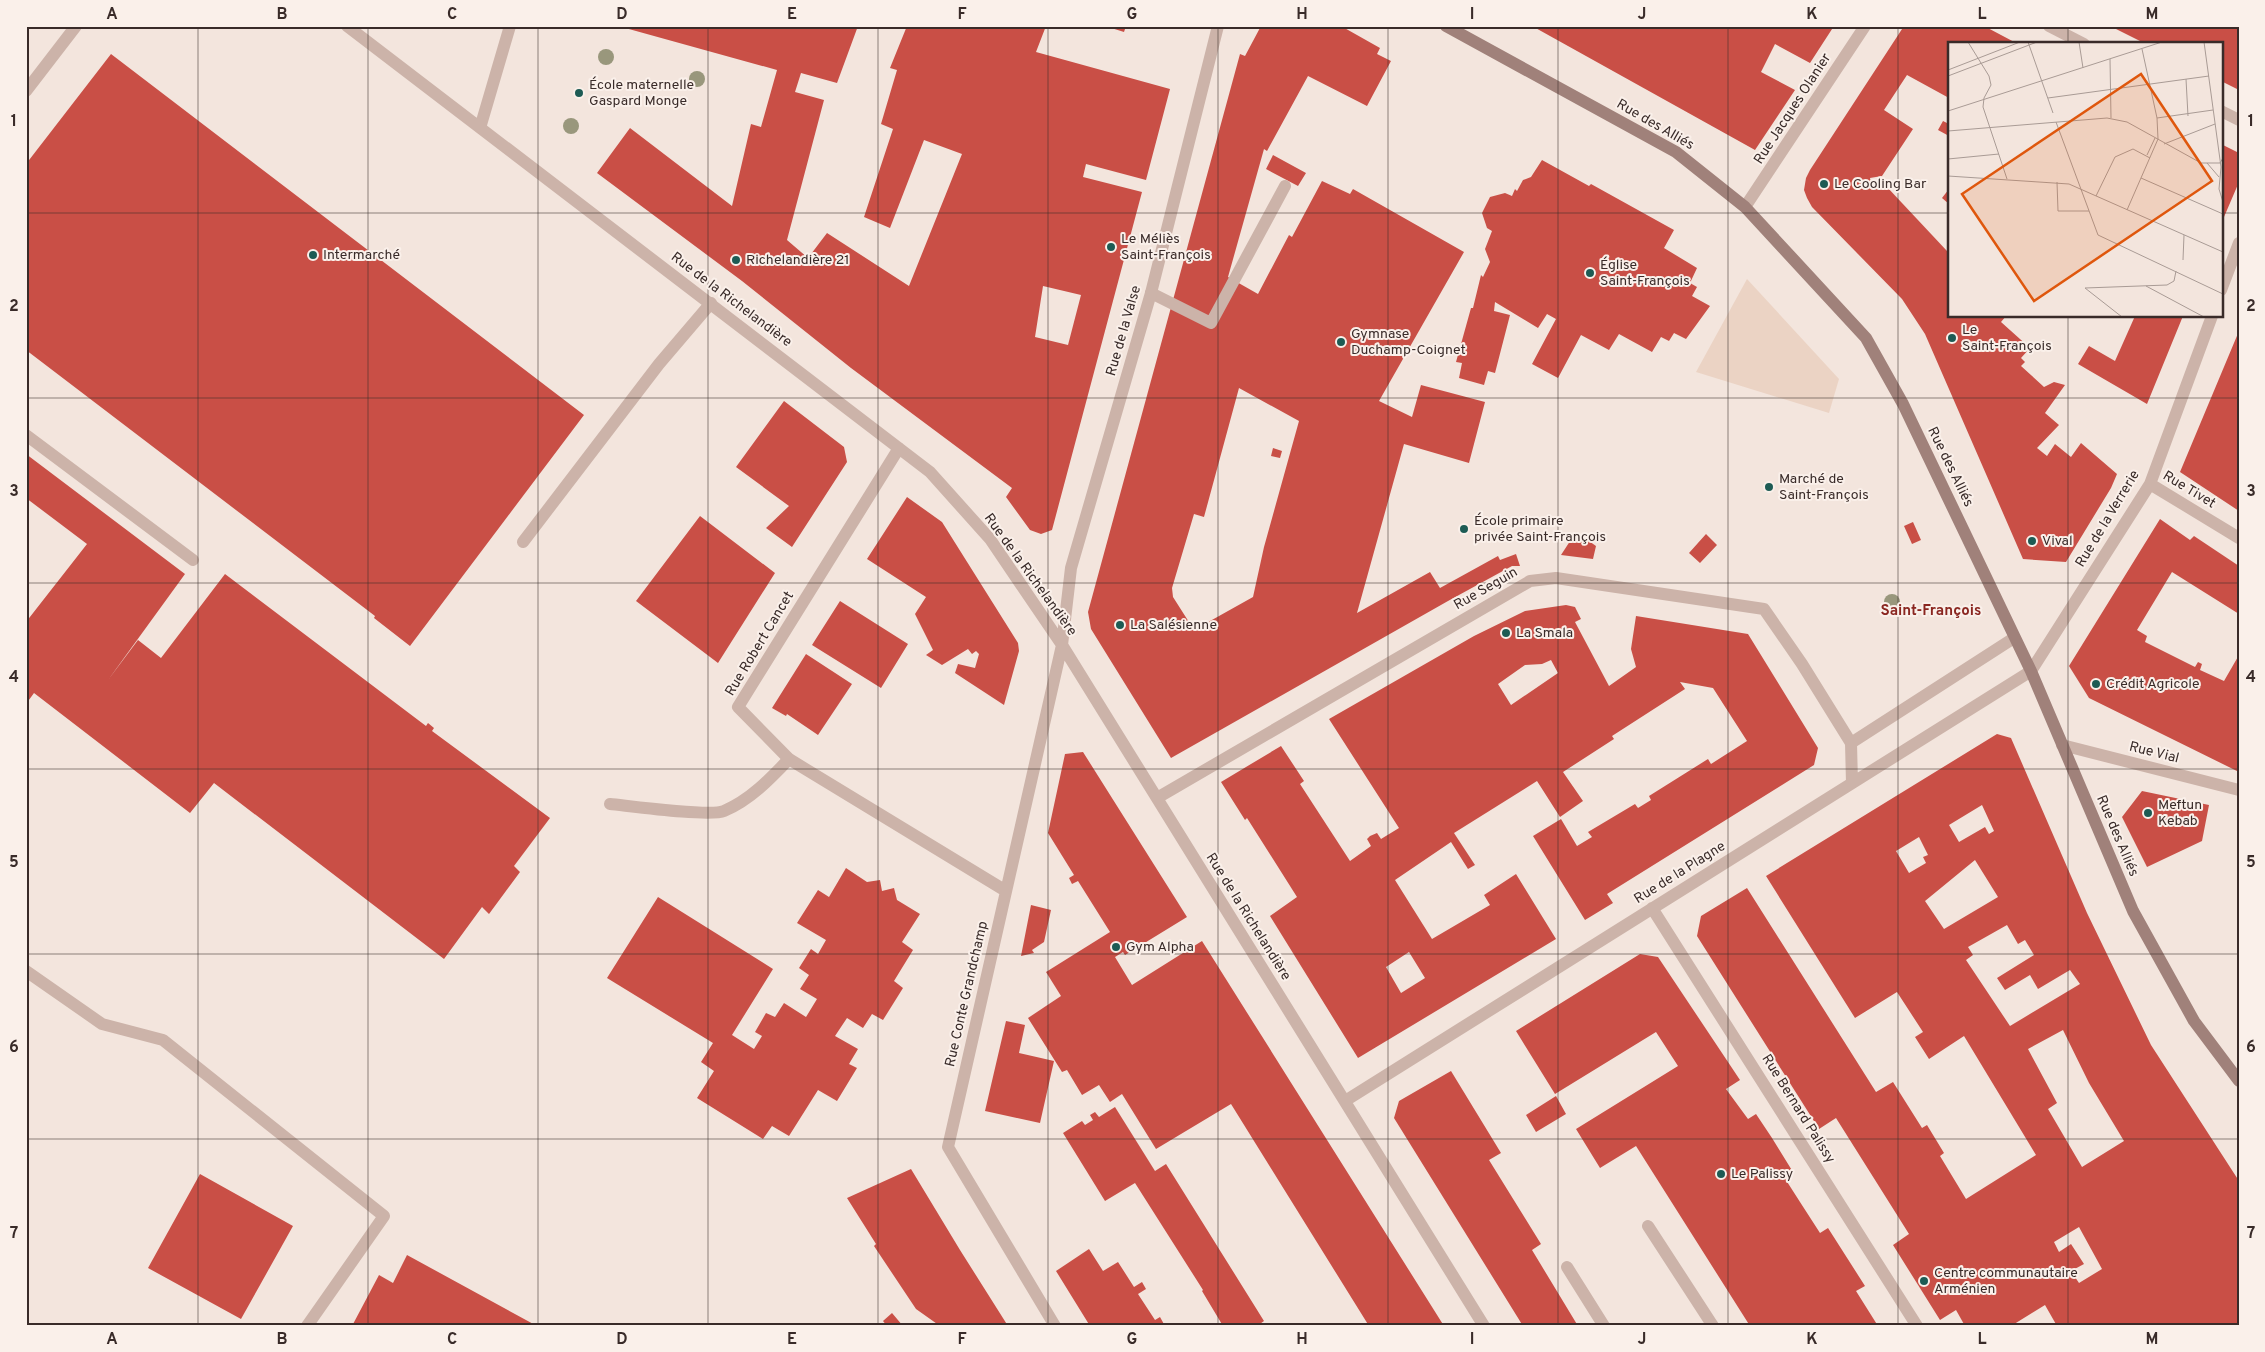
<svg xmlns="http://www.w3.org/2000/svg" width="2265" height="1352" viewBox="0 0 2265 1352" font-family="Overpass,sans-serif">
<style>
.plaza{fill:#ebd3c4}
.building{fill:#c94f46;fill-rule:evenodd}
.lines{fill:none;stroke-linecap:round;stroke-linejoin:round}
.service{stroke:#ccb3a9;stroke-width:12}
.minor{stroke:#ccb3a9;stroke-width:12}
.secondary{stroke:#a0817a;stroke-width:12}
.tree{fill:#99977c}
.grid{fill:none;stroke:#392b29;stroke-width:1;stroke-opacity:0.55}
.poi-dot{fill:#1d5b54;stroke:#faf0ea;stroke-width:2}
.labels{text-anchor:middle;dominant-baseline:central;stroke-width:4;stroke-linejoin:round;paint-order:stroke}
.poi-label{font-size:14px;fill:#392b29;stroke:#faf0ea;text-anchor:start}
.street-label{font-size:14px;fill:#392b29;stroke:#faf0ea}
.neighbourhood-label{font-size:15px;font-weight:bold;fill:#8a2620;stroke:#faf0ea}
.inset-road{fill:none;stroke:#a99b95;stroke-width:1}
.view{fill:#df570d;fill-opacity:0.15;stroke:#df570d;stroke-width:2.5}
.inset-edge{fill:none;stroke:#392b29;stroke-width:2.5}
.neatline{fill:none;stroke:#392b29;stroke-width:2}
.grid-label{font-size:16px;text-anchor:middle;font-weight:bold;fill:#392b29}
</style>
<rect width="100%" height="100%" fill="#f3e5dd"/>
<path class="plaza" d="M 1747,279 L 1839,379 L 1829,413 L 1696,372 Z"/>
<path class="building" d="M 618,26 L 807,26 L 814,28 L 814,26 L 858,26 L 837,83 L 801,73 L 795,92 L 824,100 L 787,240 L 808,258 L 827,233 L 909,286 L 962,154 L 924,140 L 890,228 L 864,217 L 893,129 L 881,124 L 897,70 L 890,68 L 907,26 L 1046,26 L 1036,52 L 1170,89 L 1146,180 L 1086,164 L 1083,177 L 1142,192 L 1052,530 L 1041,534 L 1030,530 L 1006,497 L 1012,488 L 851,368 L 742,281 L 597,173 L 630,128 L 732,206 L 751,124 L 761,127 L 777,70 ZM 1043,286 L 1081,295 L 1068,345 L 1035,337 Z
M 1105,26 L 1126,26 L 1124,32 Z
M 1261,26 L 1341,26 L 1380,48 L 1377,54 L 1391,61 L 1367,106 L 1308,76 L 1267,151 L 1264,149 L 1228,277 L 1258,294 L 1289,235 L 1292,237 L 1322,181 L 1350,194 L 1353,189 L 1464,252 L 1379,401 L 1412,417 L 1421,385 L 1485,402 L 1469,463 L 1404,444 L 1357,613 L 1430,572 L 1440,588 L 1498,556 L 1500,560 L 1516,554 L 1520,566 L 1512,566 L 1448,601 L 1171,758 L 1091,629 L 1088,612 L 1240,54 L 1245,56 ZM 1239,388 L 1299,421 L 1264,547 L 1253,597 L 1194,630 L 1173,597 L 1172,588 L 1194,514 L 1204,517 Z
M 1532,26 L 1834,26 L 1810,63 L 1775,44 L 1761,72 L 1795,90 L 1755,150 Z
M 1904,26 L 1984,26 L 2018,44 L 1949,44 L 1949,98 L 1907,75 L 1884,110 L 1913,129 L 1882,176 L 1870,178 L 1872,188 L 1887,187 L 1947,251 L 1949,250 L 1949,316 L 2006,316 L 2001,322 L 2030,348 L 2021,358 L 2025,362 L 2021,366 L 2044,387 L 2054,382 L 2065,385 L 2045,413 L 2059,425 L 2037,448 L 2047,456 L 2055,444 L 2071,457 L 2081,443 L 2117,474 L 2111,488 L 2066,562 L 2023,559 L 1925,334 L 1902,299 L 1812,207 L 1807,198 L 1804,190 L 1806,178 L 1810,170 Z
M 2110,26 L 2239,27 L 2239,90 L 2221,81 L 2221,44 L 2146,44 Z
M 111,54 L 584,415 L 410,646 L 374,618 L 375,616 L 26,350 L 26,164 Z
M 1943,121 L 1949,124 L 1949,136 L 1938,130 Z
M 2221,144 L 2239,153 L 2239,182 L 2221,224 Z
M 1273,155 L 1306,173 L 1298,186 L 1266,169 Z
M 1542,160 L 1589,186 L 1591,184 L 1674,230 L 1664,248 L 1697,268 L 1690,283 L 1697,287 L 1692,296 L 1710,306 L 1686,339 L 1674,333 L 1669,341 L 1661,337 L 1652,352 L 1619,334 L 1609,350 L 1581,335 L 1558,378 L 1532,364 L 1556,319 L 1547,314 L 1538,328 L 1495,302 L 1494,311 L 1510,315 L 1495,373 L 1488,371 L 1484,385 L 1459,378 L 1462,363 L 1456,362 L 1471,308 L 1473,308 L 1481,275 L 1483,277 L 1490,262 L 1485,249 L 1492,231 L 1487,228 L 1482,213 L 1490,197 L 1505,193 L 1512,196 L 1515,189 L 1517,191 L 1523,180 L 1531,177 Z
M 1949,189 L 1949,204 L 1942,198 Z
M 2135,316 L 2183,316 L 2147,404 L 2078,364 L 2089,346 L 2115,361 Z
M 2239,331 L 2239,511 L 2180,472 Z
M 784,401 L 844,447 L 847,462 L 792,547 L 766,528 L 789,506 L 736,467 Z
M 1273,448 L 1282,451 L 1280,458 L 1271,456 Z
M 26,454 L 185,574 L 108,680 L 138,640 L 161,658 L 225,574 L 426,726 L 428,723 L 434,728 L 432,731 L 550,818 L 514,866 L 520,872 L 489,914 L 482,907 L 444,959 L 214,783 L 190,813 L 34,693 L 26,704 L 26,622 L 87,544 L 26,498 Z
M 907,497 L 942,522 L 1018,643 L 1019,651 L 1004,705 L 955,673 L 958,664 L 975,668 L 979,654 L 976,651 L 972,654 L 968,649 L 942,665 L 926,655 L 933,650 L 915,614 L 926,597 L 867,559 Z
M 700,516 L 775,573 L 718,663 L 636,601 Z
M 2160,519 L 2190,540 L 2194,536 L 2239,566 L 2239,614 L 2172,572 L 2137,630 L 2147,636 L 2145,642 L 2195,667 L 2198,662 L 2202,664 L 2200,670 L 2224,681 L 2239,655 L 2239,772 L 2089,698 L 2069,666 Z
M 1913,522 L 1921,540 L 1912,544 L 1904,526 Z
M 1576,532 L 1596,546 L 1593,559 L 1561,555 Z
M 1706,534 L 1717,545 L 1700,563 L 1689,553 Z
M 840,601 L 908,644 L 881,688 L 812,645 Z
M 1566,605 L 1575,607 L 1581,619 L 1575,622 L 1609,686 L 1636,667 L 1631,649 L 1636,616 L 1748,634 L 1818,748 L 1814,765 L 1607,894 L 1613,903 L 1585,920 L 1533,836 L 1561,819 L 1577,846 L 1592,837 L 1588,832 L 1635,804 L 1638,808 L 1651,800 L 1649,796 L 1708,759 L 1711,764 L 1747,741 L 1713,688 L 1680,682 L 1685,689 L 1612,736 L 1614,739 L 1563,772 L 1583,801 L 1560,817 L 1537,781 L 1454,833 L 1475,865 L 1468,869 L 1451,842 L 1395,880 L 1432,939 L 1490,905 L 1484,895 L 1516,874 L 1556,939 L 1358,1058 L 1270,916 L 1297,897 L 1247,818 L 1245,820 L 1221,782 L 1281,746 L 1304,781 L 1300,784 L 1350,861 L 1371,846 L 1367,839 L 1370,836 L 1377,833 L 1381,839 L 1399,828 L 1329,719 L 1474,636 L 1525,611 ZM 1551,660 L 1558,673 L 1511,705 L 1498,684 L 1525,665 L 1542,664 ZM 1409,952 L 1425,978 L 1401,993 L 1386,967 Z
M 806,654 L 852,684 L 818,735 L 787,714 L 786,716 L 772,708 Z
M 1997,734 L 2011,738 L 2087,913 L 2151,1045 L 2239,1181 L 2239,1324 L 2235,1326 L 2057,1326 L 2045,1305 L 2011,1326 L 1965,1326 L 1956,1310 L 1940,1320 L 1893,1245 L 1909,1234 L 1836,1118 L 1819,1129 L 1697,936 L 1701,916 L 1747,888 L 1876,1092 L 1893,1082 L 1922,1128 L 1927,1125 L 1944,1153 L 1940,1156 L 1966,1199 L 2036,1155 L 1964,1036 L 1929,1059 L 1915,1037 L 1923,1032 L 1897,992 L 1855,1018 L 1766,876 ZM 1982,805 L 1994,831 L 1989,834 L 1985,827 L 1959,842 L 1949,825 ZM 1919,837 L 1928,855 L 1923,857 L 1926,863 L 1909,873 L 1896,851 ZM 1975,860 L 1998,897 L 1944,929 L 1925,901 ZM 2007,925 L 2018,944 L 2025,940 L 2034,955 L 1997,978 L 2005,990 L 2030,975 L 2038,989 L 2070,970 L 2080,984 L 2010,1026 L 1966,960 L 1973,955 L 1968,947 ZM 2063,1030 L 2089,1083 L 2124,1141 L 2082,1167 L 2048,1109 L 2057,1103 L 2028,1049 ZM 2079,1227 L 2102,1269 L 2079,1283 L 2071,1271 L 2084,1264 L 2071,1244 L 2059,1252 L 2054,1242 Z
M 1083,752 L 1187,917 L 1125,955 L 1123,952 L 1115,957 L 1132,985 L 1202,941 L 1444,1326 L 1369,1326 L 1231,1104 L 1156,1149 L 1122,1094 L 1110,1102 L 1099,1085 L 1082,1095 L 1067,1070 L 1062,1072 L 1028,1018 L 1061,996 L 1046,972 L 1110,932 L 1078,881 L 1072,884 L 1069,878 L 1074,875 L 1048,833 L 1065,754 Z
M 2142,791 L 2209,805 L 2202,841 L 2147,867 L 2122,817 Z
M 846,868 L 867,882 L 880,880 L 882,891 L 894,888 L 897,900 L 920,914 L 902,942 L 913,950 L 894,981 L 903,988 L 883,1020 L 872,1014 L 863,1028 L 847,1018 L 835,1036 L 858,1049 L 849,1064 L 857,1068 L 837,1101 L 818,1090 L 789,1136 L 772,1126 L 763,1139 L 697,1098 L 714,1071 L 701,1062 L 713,1043 L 607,978 L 658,897 L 773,969 L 732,1035 L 754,1049 L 762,1036 L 755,1032 L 766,1013 L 775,1017 L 784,1003 L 806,1017 L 817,999 L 800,989 L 809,975 L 799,968 L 811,949 L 818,954 L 826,940 L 797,923 L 818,890 L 829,897 Z
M 1031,905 L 1051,910 L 1044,942 L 1032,950 L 1034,953 L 1021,956 Z
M 1640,954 L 1658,957 L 1740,1080 L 1726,1089 L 1748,1119 L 1756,1114 L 1772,1138 L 1793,1172 L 1784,1177 L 1800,1202 L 1820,1233 L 1828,1228 L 1865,1286 L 1856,1291 L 1878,1326 L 1750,1326 L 1636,1146 L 1600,1168 L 1576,1129 L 1678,1066 L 1656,1032 L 1555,1094 L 1516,1031 Z
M 1006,1021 L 1025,1025 L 1019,1053 L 1054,1061 L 1040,1123 L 985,1111 Z
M 1451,1071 L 1501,1153 L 1489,1160 L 1541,1244 L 1532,1250 L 1578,1326 L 1523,1326 L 1394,1118 L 1399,1101 Z
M 1556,1096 L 1566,1114 L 1536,1132 L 1526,1115 Z
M 1115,1107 L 1155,1171 L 1166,1164 L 1264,1321 L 1257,1326 L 1223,1326 L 1202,1291 L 1203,1290 L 1135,1183 L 1105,1201 L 1063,1133 L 1082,1121 L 1085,1125 L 1093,1120 L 1090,1115 L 1095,1112 L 1099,1117 Z
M 911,1169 L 960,1250 L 1008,1326 L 940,1326 L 916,1309 L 874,1246 L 876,1244 L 847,1198 Z
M 200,1174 L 293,1226 L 241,1319 L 148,1268 Z
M 1089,1249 L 1103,1271 L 1118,1262 L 1134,1287 L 1142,1282 L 1146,1289 L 1138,1294 L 1155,1320 L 1160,1317 L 1165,1326 L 1090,1326 L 1056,1271 Z
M 407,1255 L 537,1326 L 352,1326 L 379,1275 L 393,1283 Z
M 892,1313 L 903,1326 L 887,1326 L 883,1321 Z"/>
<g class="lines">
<path class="service" d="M 26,91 L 76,26
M 1151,293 L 1211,323 L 1285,186
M 26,435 L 193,560
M 523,542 L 659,364 L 711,303
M 610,804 C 630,806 710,817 724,811 C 750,800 770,779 789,759
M 26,971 L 102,1024 L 163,1040 L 384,1216 L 307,1326
M 1648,1226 L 1713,1326
M 1567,1267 L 1604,1326"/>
<path class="minor" d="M 347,26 L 930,472 L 990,539 L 1062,645 L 1484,1326
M 2049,26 L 2084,44
M 2221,111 L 2239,120
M 480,128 L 510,26
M 1745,207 L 1865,26
M 2221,290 L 2239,243
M 899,448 L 738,707 L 789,759 L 1006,891
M 2150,484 L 2239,538
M 1851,743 L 2014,638
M 2062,745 L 2239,790
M 1157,798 L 1530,581 L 1556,578 L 1764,609 L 1802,664 L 1851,743 L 1852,783
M 1652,908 L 1917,1326
M 1345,1101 L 2031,671 L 2150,484 L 2212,316
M 1055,1326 L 948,1147 L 1062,645 L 1071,568 L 1151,293 L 1218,26"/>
<path class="secondary" d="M 1446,26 L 1676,152 L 1745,207 L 1866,338 L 1903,404 L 2031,671 L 2133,911 L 2194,1021 L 2239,1081"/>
</g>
<g class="tree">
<circle cx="606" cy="57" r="8"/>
<circle cx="697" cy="79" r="8"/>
<circle cx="571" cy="126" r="8"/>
<circle cx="1892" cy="602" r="8"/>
</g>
<path class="grid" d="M 198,26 L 198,1326M 368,26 L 368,1326M 538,26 L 538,1326M 708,26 L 708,1326M 878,26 L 878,1326M 1048,26 L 1048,1326M 1218,26 L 1218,1326M 1388,26 L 1388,1326M 1558,26 L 1558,1326M 1728,26 L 1728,1326M 1898,26 L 1898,1326M 2068,26 L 2068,44M 26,213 L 1949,213M 2221,213 L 2239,213M 2068,316 L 2068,1326M 26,398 L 2239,398M 26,583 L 2239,583M 26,769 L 2239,769M 26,954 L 2239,954M 26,1139 L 2239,1139"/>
<g class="poi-dot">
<circle cx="579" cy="93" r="5"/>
<circle cx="1824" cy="184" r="5"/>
<circle cx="1111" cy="247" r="5"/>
<circle cx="313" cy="255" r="5"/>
<circle cx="736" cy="260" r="5"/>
<circle cx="1590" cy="273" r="5"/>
<circle cx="1952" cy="338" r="5"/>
<circle cx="1341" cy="342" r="5"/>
<circle cx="1769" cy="487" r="5"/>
<circle cx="1464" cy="529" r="5"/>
<circle cx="2032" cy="541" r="5"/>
<circle cx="1120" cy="625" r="5"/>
<circle cx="1506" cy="633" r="5"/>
<circle cx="2096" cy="684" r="5"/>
<circle cx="2148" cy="813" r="5"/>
<circle cx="1116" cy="947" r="5"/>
<circle cx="1721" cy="1174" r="5"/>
<circle cx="1924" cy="1281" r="5"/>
</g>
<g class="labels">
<g class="poi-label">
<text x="589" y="85">École maternelle<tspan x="589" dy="16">Gaspard Monge</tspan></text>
<text x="1834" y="184">Le Cooling Bar</text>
<text x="1121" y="239">Le Méliès<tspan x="1121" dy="16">Saint-François</tspan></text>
<text x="323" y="255">Intermarché</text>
<text x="746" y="260">Richelandière 21</text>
<text x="1600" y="265">Église<tspan x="1600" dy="16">Saint-François</tspan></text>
<text x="1962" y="330">Le<tspan x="1962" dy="16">Saint-François</tspan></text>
<text x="1351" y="334">Gymnase<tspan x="1351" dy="16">Duchamp-Coignet</tspan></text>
<text x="1779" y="479">Marché de<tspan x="1779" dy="16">Saint-François</tspan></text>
<text x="1474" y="521">École primaire<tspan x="1474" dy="16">privée Saint-François</tspan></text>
<text x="2042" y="541">Vival</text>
<text x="1130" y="625">La Salésienne</text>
<text x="1516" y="633">La Smala</text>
<text x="2106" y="684">Crédit Agricole</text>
<text x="2158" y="805">Meftun<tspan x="2158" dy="16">Kebab</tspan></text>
<text x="1126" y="947">Gym Alpha</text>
<text x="1731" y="1174">Le Palissy</text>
<text x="1934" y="1273">Centre communautaire<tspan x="1934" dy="16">Arménien</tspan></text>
</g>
<g class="street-label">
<text transform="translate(1793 109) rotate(-57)">Rue Jacques Olanier</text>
<text transform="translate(1655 125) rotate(30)">Rue des Alliés</text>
<text transform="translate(731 300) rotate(37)">Rue de la Richelandière</text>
<text transform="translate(1124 331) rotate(-74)">Rue de la Valse</text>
<text transform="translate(1950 467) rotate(64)">Rue des Alliés</text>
<text transform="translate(2189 490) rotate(31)">Rue Tivet</text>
<text transform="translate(2108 519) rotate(-59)">Rue de la Verrerie</text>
<text transform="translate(1030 575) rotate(54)">Rue de la Richelandière</text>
<text transform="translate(1486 589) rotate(-30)">Rue Seguin</text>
<text transform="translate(760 644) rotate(-59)">Rue Robert Cancet</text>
<text transform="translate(2154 753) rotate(14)">Rue Vial</text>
<text transform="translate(2117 836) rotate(67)">Rue des Alliés</text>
<text transform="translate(1680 873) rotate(-32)">Rue de la Plagne</text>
<text transform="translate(1248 917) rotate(58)">Rue de la Richelandière</text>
<text transform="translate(967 994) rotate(-77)">Rue Conte Grandchamp</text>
<text transform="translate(1798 1109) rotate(58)">Rue Bernard Palissy</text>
</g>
<g class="neighbourhood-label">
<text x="1931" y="611">Saint-François</text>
</g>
</g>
<g transform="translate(1948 42)">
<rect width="275" height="275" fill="#f3e5dd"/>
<path class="inset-road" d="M 20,0 L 41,34 L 43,43 L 36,56M 80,0 L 105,71M 131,0 L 135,26M 256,0 L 273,125 L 271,147 L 275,160M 162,17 L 163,76M 0,28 L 72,0M 0,34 L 89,0M 238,37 L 240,74M 36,56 L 35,65 L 59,137M 100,56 L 261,34M 0,69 L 214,0M 209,76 L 265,68M 108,80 L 150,193 L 275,252M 0,89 L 159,76 L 179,80 L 253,121 L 272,121 L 275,116M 216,102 L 267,82M 199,113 L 207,96M 0,117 L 51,112M 259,121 L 271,135M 0,134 L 121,142 L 275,210M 193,136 L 275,172M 109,140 L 110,169 L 141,169M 148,154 L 167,115 L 185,107 L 202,116M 179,168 L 210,97 L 209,76 L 194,7M 235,218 L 236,193M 198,244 L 256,275M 137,246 L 219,243 L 226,239 L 228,229M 137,246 L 174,275"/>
<path class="view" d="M 193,32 L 264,139 L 86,259 L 14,152 Z"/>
<rect width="275" height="275" class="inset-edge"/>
</g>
<rect width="2265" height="1352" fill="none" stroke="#faf0ea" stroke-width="55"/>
<rect x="28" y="28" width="2210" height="1296" class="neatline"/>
<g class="grid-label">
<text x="112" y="19">A</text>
<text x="282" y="19">B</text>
<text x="452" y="19">C</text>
<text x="622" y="19">D</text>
<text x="792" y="19">E</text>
<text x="962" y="19">F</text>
<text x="1132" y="19">G</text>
<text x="1302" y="19">H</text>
<text x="1472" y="19">I</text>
<text x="1642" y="19">J</text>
<text x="1812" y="19">K</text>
<text x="1982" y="19">L</text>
<text x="2152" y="19">M</text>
<text x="14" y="126">1</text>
<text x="2251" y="126">1</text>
<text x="14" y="311">2</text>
<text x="2251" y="311">2</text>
<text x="14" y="496">3</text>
<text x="2251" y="496">3</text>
<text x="14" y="682">4</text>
<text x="2251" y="682">4</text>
<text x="14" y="867">5</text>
<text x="2251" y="867">5</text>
<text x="14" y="1052">6</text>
<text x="2251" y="1052">6</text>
<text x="14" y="1238">7</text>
<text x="2251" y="1238">7</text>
<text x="112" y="1344">A</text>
<text x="282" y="1344">B</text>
<text x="452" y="1344">C</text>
<text x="622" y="1344">D</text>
<text x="792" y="1344">E</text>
<text x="962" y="1344">F</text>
<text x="1132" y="1344">G</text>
<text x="1302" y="1344">H</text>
<text x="1472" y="1344">I</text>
<text x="1642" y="1344">J</text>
<text x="1812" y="1344">K</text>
<text x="1982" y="1344">L</text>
<text x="2152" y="1344">M</text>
</g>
</svg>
